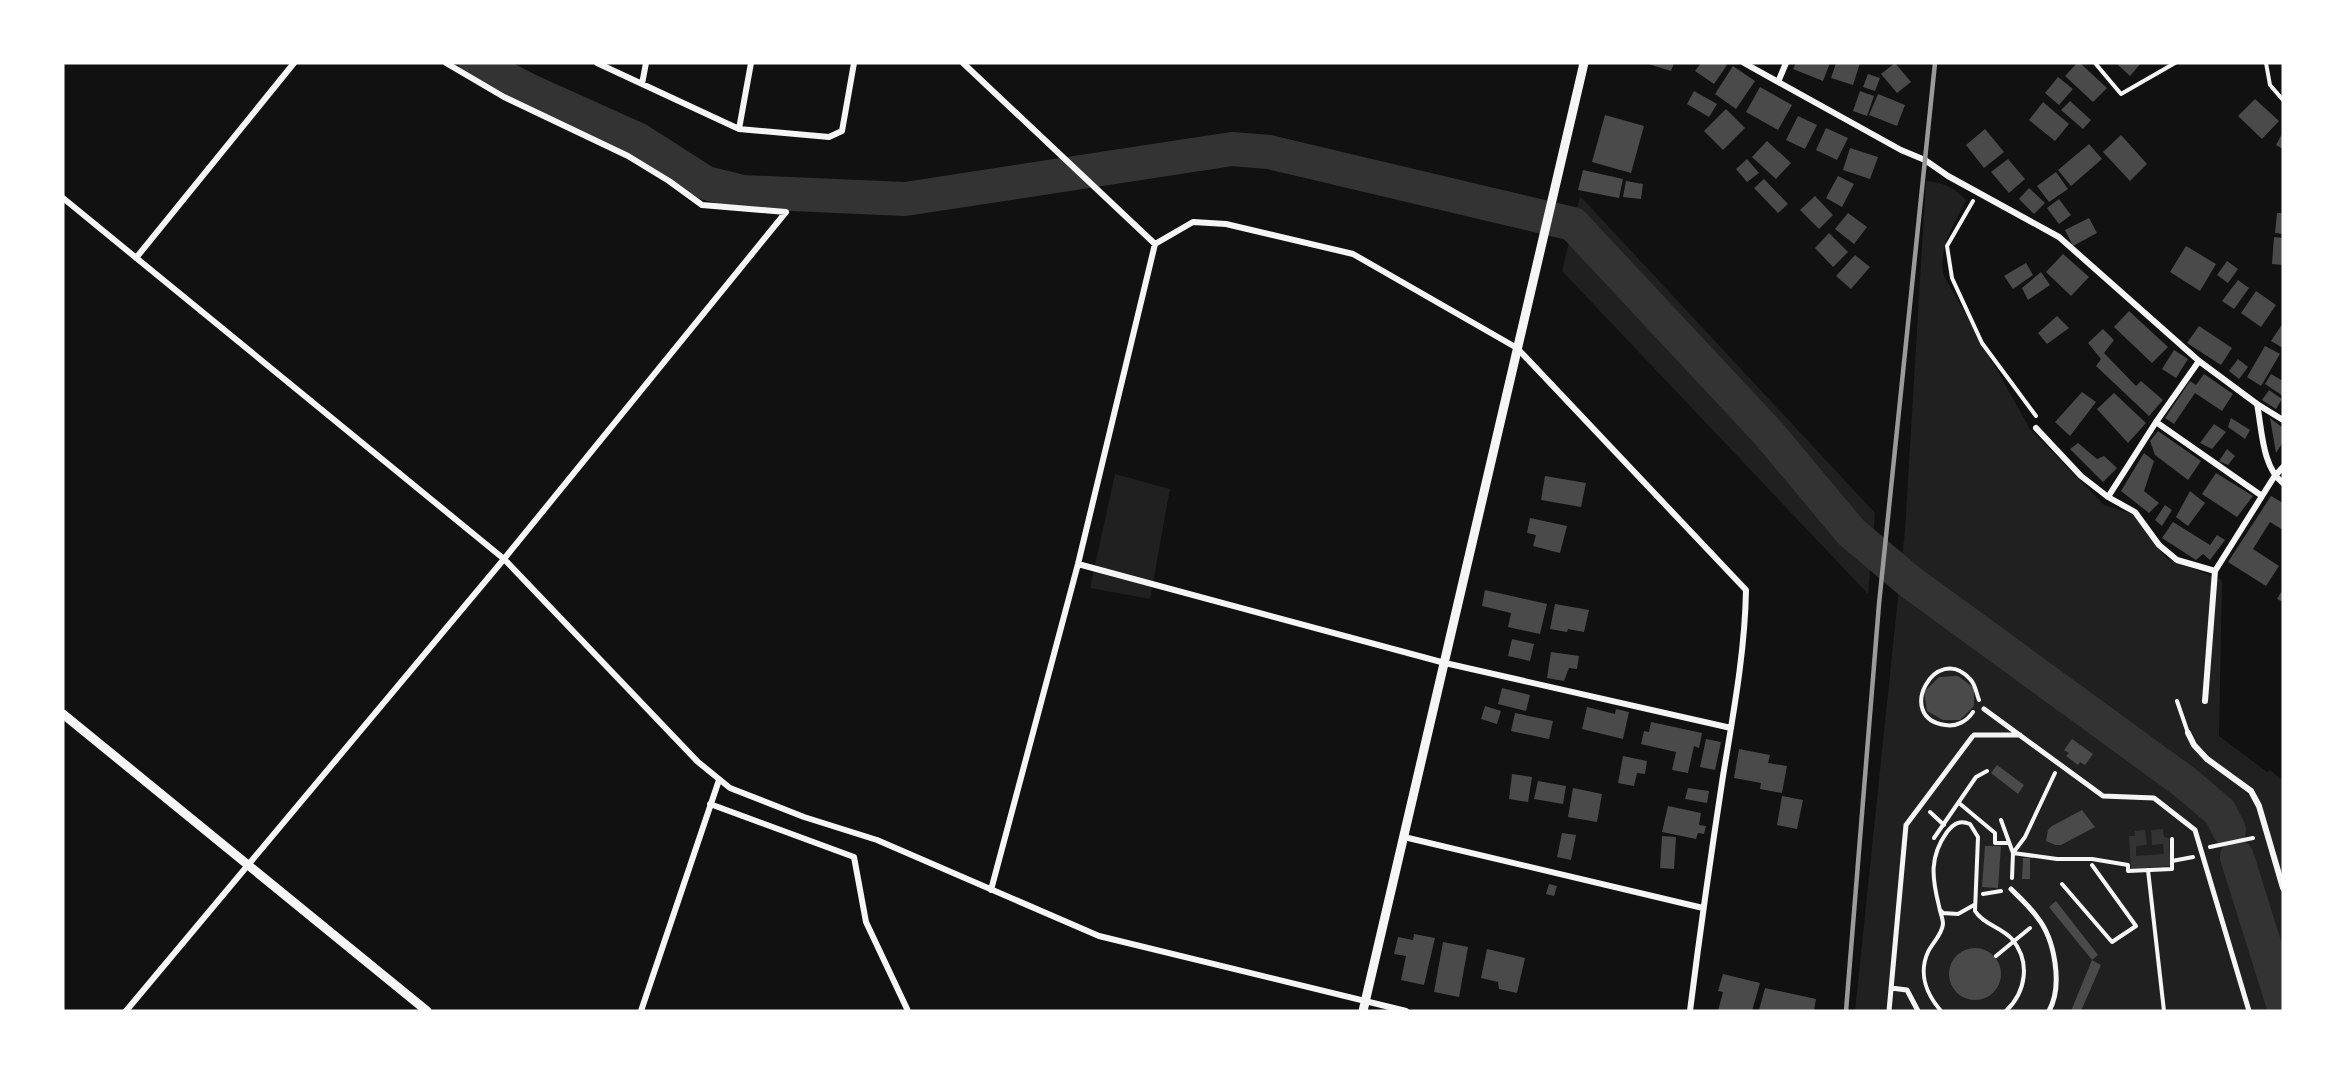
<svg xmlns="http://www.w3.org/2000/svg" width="2346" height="1074" viewBox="0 0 2346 1074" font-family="Literata,serif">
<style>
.green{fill:#202020}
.water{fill:#333}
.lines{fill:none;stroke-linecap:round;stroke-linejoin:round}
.river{stroke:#333;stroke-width:34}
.building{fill:#4a4a4a}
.path{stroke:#f5f5f5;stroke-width:4}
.service{stroke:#f5f5f5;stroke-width:4}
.pedestrian{stroke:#f5f5f5;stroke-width:5}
.minor{stroke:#f5f5f5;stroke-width:6}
.tertiary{stroke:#f5f5f5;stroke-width:9}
.rail{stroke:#9a9a9a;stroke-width:4.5}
</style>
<rect width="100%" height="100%" fill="#111"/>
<path class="green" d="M 1926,181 C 1945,183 1953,187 1966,200 C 1953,227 1939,244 1943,274 L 2030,429 L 2104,505 L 2133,514 L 2166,558 L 2222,580 L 2219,736 L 2267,772 L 2270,770 L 2283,781 L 2283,1011 L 1855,1011 L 1905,530 Z
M 1580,196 L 1875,513 L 1868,594 L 1562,271 Z
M 1115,474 L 1170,489 L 1150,599 L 1090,588 Z"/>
<path class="water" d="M 2163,829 L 2164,837 L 2169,838 L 2170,866 L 2131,869 L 2129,836 L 2135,836 L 2135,831 L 2145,830 L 2147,845 L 2136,846 L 2136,856 L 2164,854 L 2163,844 L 2152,845 L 2151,830 Z"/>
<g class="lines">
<path class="river" d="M 476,63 L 530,91 L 639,140 L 706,183 L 743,192 L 905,199 L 1232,149 L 1269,152 L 1573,224 L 1769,434 L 1851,532 L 1909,581 L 2186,783 L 2220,812 L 2229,830
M 2237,857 L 2283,1004"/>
</g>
<path class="building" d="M 1645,63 L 1674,63 L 1671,71 Z
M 1701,63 L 1724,63 L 1727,65 L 1714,84 L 1695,71 Z
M 1796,63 L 1830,63 L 1823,81 L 1793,69 Z
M 1836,63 L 1860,63 L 1853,85 L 1831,78 Z
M 1895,63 L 1911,82 L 1897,93 L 1881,74 Z
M 2077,63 L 2080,63 L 2107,88 L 2093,102 L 2065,76 Z
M 2116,63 L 2141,63 L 2130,76 Z
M 1733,66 L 1755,81 L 1736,109 L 1715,94 Z
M 1868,74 L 1880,78 L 1875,91 L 1863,87 Z
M 2058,77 L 2073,89 L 2059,105 L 2045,93 Z
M 1760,87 L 1792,105 L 1778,130 L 1746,112 Z
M 1694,91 L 1717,104 L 1709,117 L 1687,104 Z
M 1860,91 L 1874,96 L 1867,116 L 1853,111 Z
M 1878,94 L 1905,105 L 1897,126 L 1869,115 Z
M 2255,99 L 2279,121 L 2262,139 L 2238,116 Z
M 2070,101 L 2091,120 L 2083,129 L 2061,110 Z
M 2043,102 L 2069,124 L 2055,141 L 2029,120 Z
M 1726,109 L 1745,128 L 1723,150 L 1704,131 Z
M 1605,115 L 1644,126 L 1631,173 L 1592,162 Z
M 1798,116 L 1817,125 L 1805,149 L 1786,140 Z
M 1826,128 L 1848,138 L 1837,160 L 1816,150 Z
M 1985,129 L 2004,152 L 1984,168 L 1966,145 Z
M 2283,132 L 2283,149 L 2276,145 Z
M 2121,135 L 2147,164 L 2130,181 L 2103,152 Z
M 1767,141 L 1791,163 L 1776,179 L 1752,157 Z
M 2089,144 L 2102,159 L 2071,186 L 2058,170 Z
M 1850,148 L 1878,157 L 1870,179 L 1843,170 Z
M 1747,159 L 1759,173 L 1747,182 L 1736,169 Z
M 2008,159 L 2025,179 L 2009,193 L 1991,172 Z
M 1583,170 L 1623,179 L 1619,198 L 1578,190 Z
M 2056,172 L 2068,189 L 2049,202 L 2037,186 Z
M 1838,176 L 1854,184 L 1842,207 L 1826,198 Z
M 1764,179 L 1788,204 L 1778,213 L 1754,188 Z
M 1626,181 L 1643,184 L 1641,199 L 1623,197 Z
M 2029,188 L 2045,203 L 2034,214 L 2019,199 Z
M 1815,196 L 1833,215 L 1819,229 L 1800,210 Z
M 2059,199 L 2071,215 L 2059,224 L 2047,208 Z
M 1848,213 L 1867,227 L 1854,244 L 1835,229 Z
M 2277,213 L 2283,213 L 2283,234 L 2275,233 Z
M 2089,218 L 2097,233 L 2073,246 L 2065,230 Z
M 1829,233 L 1848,252 L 1833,267 L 1815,248 Z
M 2274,237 L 2283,238 L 2283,265 L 2272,264 Z
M 2186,246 L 2216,264 L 2200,291 L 2170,272 Z
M 2063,254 L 2089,277 L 2071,296 L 2046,272 Z
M 1855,255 L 1870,267 L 1851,289 L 1836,276 Z
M 2227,261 L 2238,269 L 2228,283 L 2217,275 Z
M 2026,263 L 2033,275 L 2013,289 L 2004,276 Z
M 2041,272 L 2050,285 L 2028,300 L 2022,288 Z
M 2238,280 L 2249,288 L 2234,309 L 2222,301 Z
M 2256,291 L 2276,305 L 2261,327 L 2241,313 Z
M 2129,311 L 2168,347 L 2152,363 L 2114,327 Z
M 2057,316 L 2069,328 L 2047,344 L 2038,333 Z
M 2283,323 L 2283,348 L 2271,341 Z
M 2199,326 L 2232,348 L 2221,365 L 2187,343 Z
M 2103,329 L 2114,340 L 2104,353 L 2136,386 L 2141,381 L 2163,400 L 2149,416 L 2096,366 L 2101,359 L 2088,343 Z
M 2265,346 L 2280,354 L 2261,386 L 2247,377 Z
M 2174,350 L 2188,359 L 2176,378 L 2162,369 Z
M 2238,359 L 2248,367 L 2239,379 L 2229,371 Z
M 2204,374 L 2233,394 L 2222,411 L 2195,393 L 2174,424 L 2165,418 L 2190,381 L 2196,385 Z
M 2271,374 L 2283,381 L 2283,396 L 2265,384 Z
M 2269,390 L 2282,399 L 2276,409 L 2262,400 Z
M 2082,392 L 2096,402 L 2070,436 L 2055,422 Z
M 2114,393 L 2146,423 L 2128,443 L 2097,409 Z
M 2231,418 L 2250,430 L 2245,439 L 2228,427 Z
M 2270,418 L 2283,428 L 2283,442 L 2276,453 Z
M 2214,424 L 2226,432 L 2212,449 L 2200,443 Z
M 2158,431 L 2201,461 L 2188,480 L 2155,455 L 2150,441 Z
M 2078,443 L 2097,459 L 2104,456 L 2117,468 L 2103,482 L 2070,449 Z
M 2227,449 L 2235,456 L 2228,465 L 2219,461 Z
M 2144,453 L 2154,461 L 2144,491 L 2159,503 L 2149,513 L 2121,491 Z
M 2216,473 L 2253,496 L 2237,517 L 2202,494 Z
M 1545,476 L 1586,483 L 1581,507 L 1541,500 Z
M 2190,491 L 2205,503 L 2188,526 L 2176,517 Z
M 2271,496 L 2283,503 L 2283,530 L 2270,522 L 2253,549 L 2279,566 L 2266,586 L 2228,562 Z
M 2165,505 L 2172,510 L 2162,526 L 2155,520 Z
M 1530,518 L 1567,526 L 1560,553 L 1533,546 L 1536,535 L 1527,533 Z
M 2173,522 L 2210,545 L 2217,535 L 2225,540 L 2210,560 L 2203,554 L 2196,560 L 2162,538 Z
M 2283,589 L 2283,602 L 2277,599 Z
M 1485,590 L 1547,604 L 1540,634 L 1508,627 L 1511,613 L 1482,606 Z
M 1555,604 L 1589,610 L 1584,632 L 1568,629 L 1567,632 L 1550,629 Z
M 1512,639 L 1534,644 L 1530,661 L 1508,656 Z
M 1551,652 L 1579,656 L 1577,669 L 1569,668 L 1564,681 L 1547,678 Z
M 1958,676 L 1974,688 L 1974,706 L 1960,720 L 1943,720 L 1927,711 L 1924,692 L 1939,677 Z
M 1502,688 L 1530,695 L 1526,711 L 1498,704 Z
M 1485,706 L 1501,711 L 1497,724 L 1481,719 Z
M 1587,707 L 1615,714 L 1616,709 L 1629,712 L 1623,739 L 1582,729 Z
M 1515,713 L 1553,721 L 1549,739 L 1511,731 Z
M 1651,722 L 1702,733 L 1699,748 L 1694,746 L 1688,773 L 1672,770 L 1676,752 L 1641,744 L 1644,731 L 1649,732 Z
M 1706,739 L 1721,742 L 1715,770 L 1700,767 Z
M 2072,739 L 2093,754 L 2085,765 L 2080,762 L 2078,765 L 2066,756 L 2069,753 L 2064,750 Z
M 1739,749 L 1770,755 L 1768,763 L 1787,766 L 1782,793 L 1760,789 L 1761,783 L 1734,778 Z
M 1623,756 L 1647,761 L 1645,774 L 1637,773 L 1634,786 L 1618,783 Z
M 1997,765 L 2024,785 L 2018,794 L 1991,773 Z
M 1512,774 L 1532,777 L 1528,802 L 1509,799 Z
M 1538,781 L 1566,786 L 1563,804 L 1534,799 Z
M 1573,788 L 1602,794 L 1597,822 L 1568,817 Z
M 1688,788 L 1709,791 L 1707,803 L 1685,799 Z
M 1782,796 L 1803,800 L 1797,829 L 1777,825 Z
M 1668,806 L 1701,813 L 1699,825 L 1706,826 L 1704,834 L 1698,833 L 1696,839 L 1662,832 Z
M 2082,810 L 2095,827 L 2061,845 L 2055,845 L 2046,841 L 2048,830 L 2052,826 Z
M 1562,833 L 1576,835 L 1571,860 L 1557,857 Z
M 1662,836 L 1676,837 L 1674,869 L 1660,868 Z
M 1985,846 L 2001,846 L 1998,888 L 1982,887 Z
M 2023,858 L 2030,858 L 2030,879 L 2022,879 Z
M 1549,884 L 1557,886 L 1554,896 L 1546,894 Z
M 2056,901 L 2098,955 L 2092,960 L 2101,965 L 2081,1011 L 2071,1011 L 2092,960 L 2049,907 Z
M 1414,934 L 1435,938 L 1424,985 L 1401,980 L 1406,956 L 1394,954 L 1398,937 L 1413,940 Z
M 1443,942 L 1468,947 L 1459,997 L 1434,992 Z
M1949 974a26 26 0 1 1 52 0a26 26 0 1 1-52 0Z
M 1487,949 L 1525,958 L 1517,993 L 1499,989 L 1498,982 L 1481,978 Z
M 1723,974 L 1760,983 L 1752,1011 L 1718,1011 L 1723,992 L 1718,991 Z
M 1765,988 L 1816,999 L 1814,1011 L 1759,1010 Z"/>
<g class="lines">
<path class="path" d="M 1973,201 L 1947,246 L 1952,278 L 1982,343 L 2036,416
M 1973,712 C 1967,721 1957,727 1945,725 C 1894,718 1936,641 1970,679 C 1976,685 1976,693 1979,700
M 1959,803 L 1995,833 L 1995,843 L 2009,843
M 1930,812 L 1944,825
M 2001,820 L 2013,853 L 2057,859 L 2092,859 L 2128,865 L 2128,871 L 2172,869 L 2172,839
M 1934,838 L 1976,777 L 1987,771
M 2210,847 L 2253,838
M 2172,861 L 2193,857
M 2148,870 L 2164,1011
M 2012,878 L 2013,853 L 2025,837 L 2055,773
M 2062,884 L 2112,942 L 2136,926 L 2092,865
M 1983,894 L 2001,891
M 1940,910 L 1943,913 L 1958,914 L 1974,905
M 1996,956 L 2030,928
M 1941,1011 C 1927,995 1918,974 1928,952 C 1932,943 1942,935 1943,924 C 1943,918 1940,913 1939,906 C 1932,878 1929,857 1947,832 C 1954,823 1960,820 1970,824 L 1978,837 L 1975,911 C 1983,924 2001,927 2012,939 C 2031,962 2026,992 2006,1011"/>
<path class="service" d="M 2095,63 L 2121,94 L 2175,63
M 2266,63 L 2270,85 L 2283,100
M 2177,701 L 2188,733"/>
<path class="pedestrian" d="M 1984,709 L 2103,796 L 2154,798 L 2195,830 L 2249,1011
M 1974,735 L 2020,735
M 2011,889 C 2020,898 2030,907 2037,917 C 2055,939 2063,986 2049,1011
M 1891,988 L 1907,990 L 1918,1011
M 1889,1011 L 1906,825 L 1972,737"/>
<path class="minor" d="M 597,63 L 739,129
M 751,63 L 739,129 L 829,137 L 842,131 L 854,63
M 963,63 L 1155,244
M 1744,63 L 1901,150 L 1925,160 L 1948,176 L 2059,237 L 2199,361 L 2257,404 C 2262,429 2262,467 2283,483
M 1778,82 L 1786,63
M 642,84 L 646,63
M 63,198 L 504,559 L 698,762 L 730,788 L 804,817 L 877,840 L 1099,936 L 1406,1011
M 136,258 L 294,63
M 2257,404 L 2283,420
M 2156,422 L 2262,496
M 2036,428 L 2081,476 L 2108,497 L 2135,512 L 2159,545 L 2177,560 L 2215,571
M 2108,497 L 2156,422 L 2199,361
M 1078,564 L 1445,663 L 1731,728
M 2205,701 L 2215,571 L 2274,477 L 2283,467
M 2188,733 L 2194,745 L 2207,759 L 2251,791 L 2259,806 L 2283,888
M 710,804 L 854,857 L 866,922 L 908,1011
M 1404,837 L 1703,908
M 991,890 L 1078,564 L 1155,244 L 1193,222 L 1226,224 L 1353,254 L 1517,348 L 1746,590 C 1745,652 1733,715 1723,776 C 1711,854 1700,932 1690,1011
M 126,1011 L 504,559 L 786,212 L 702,205 L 669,181 L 628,156 L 504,97 L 446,63
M 641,1011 L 719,780"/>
<path class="tertiary" d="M 63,714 L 427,1011
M 1363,1011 L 1584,63"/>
<path class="rail" d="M 1846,1011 L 1879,604 L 1935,63"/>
</g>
<rect width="2346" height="1074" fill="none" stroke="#ffffff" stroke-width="129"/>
</svg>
